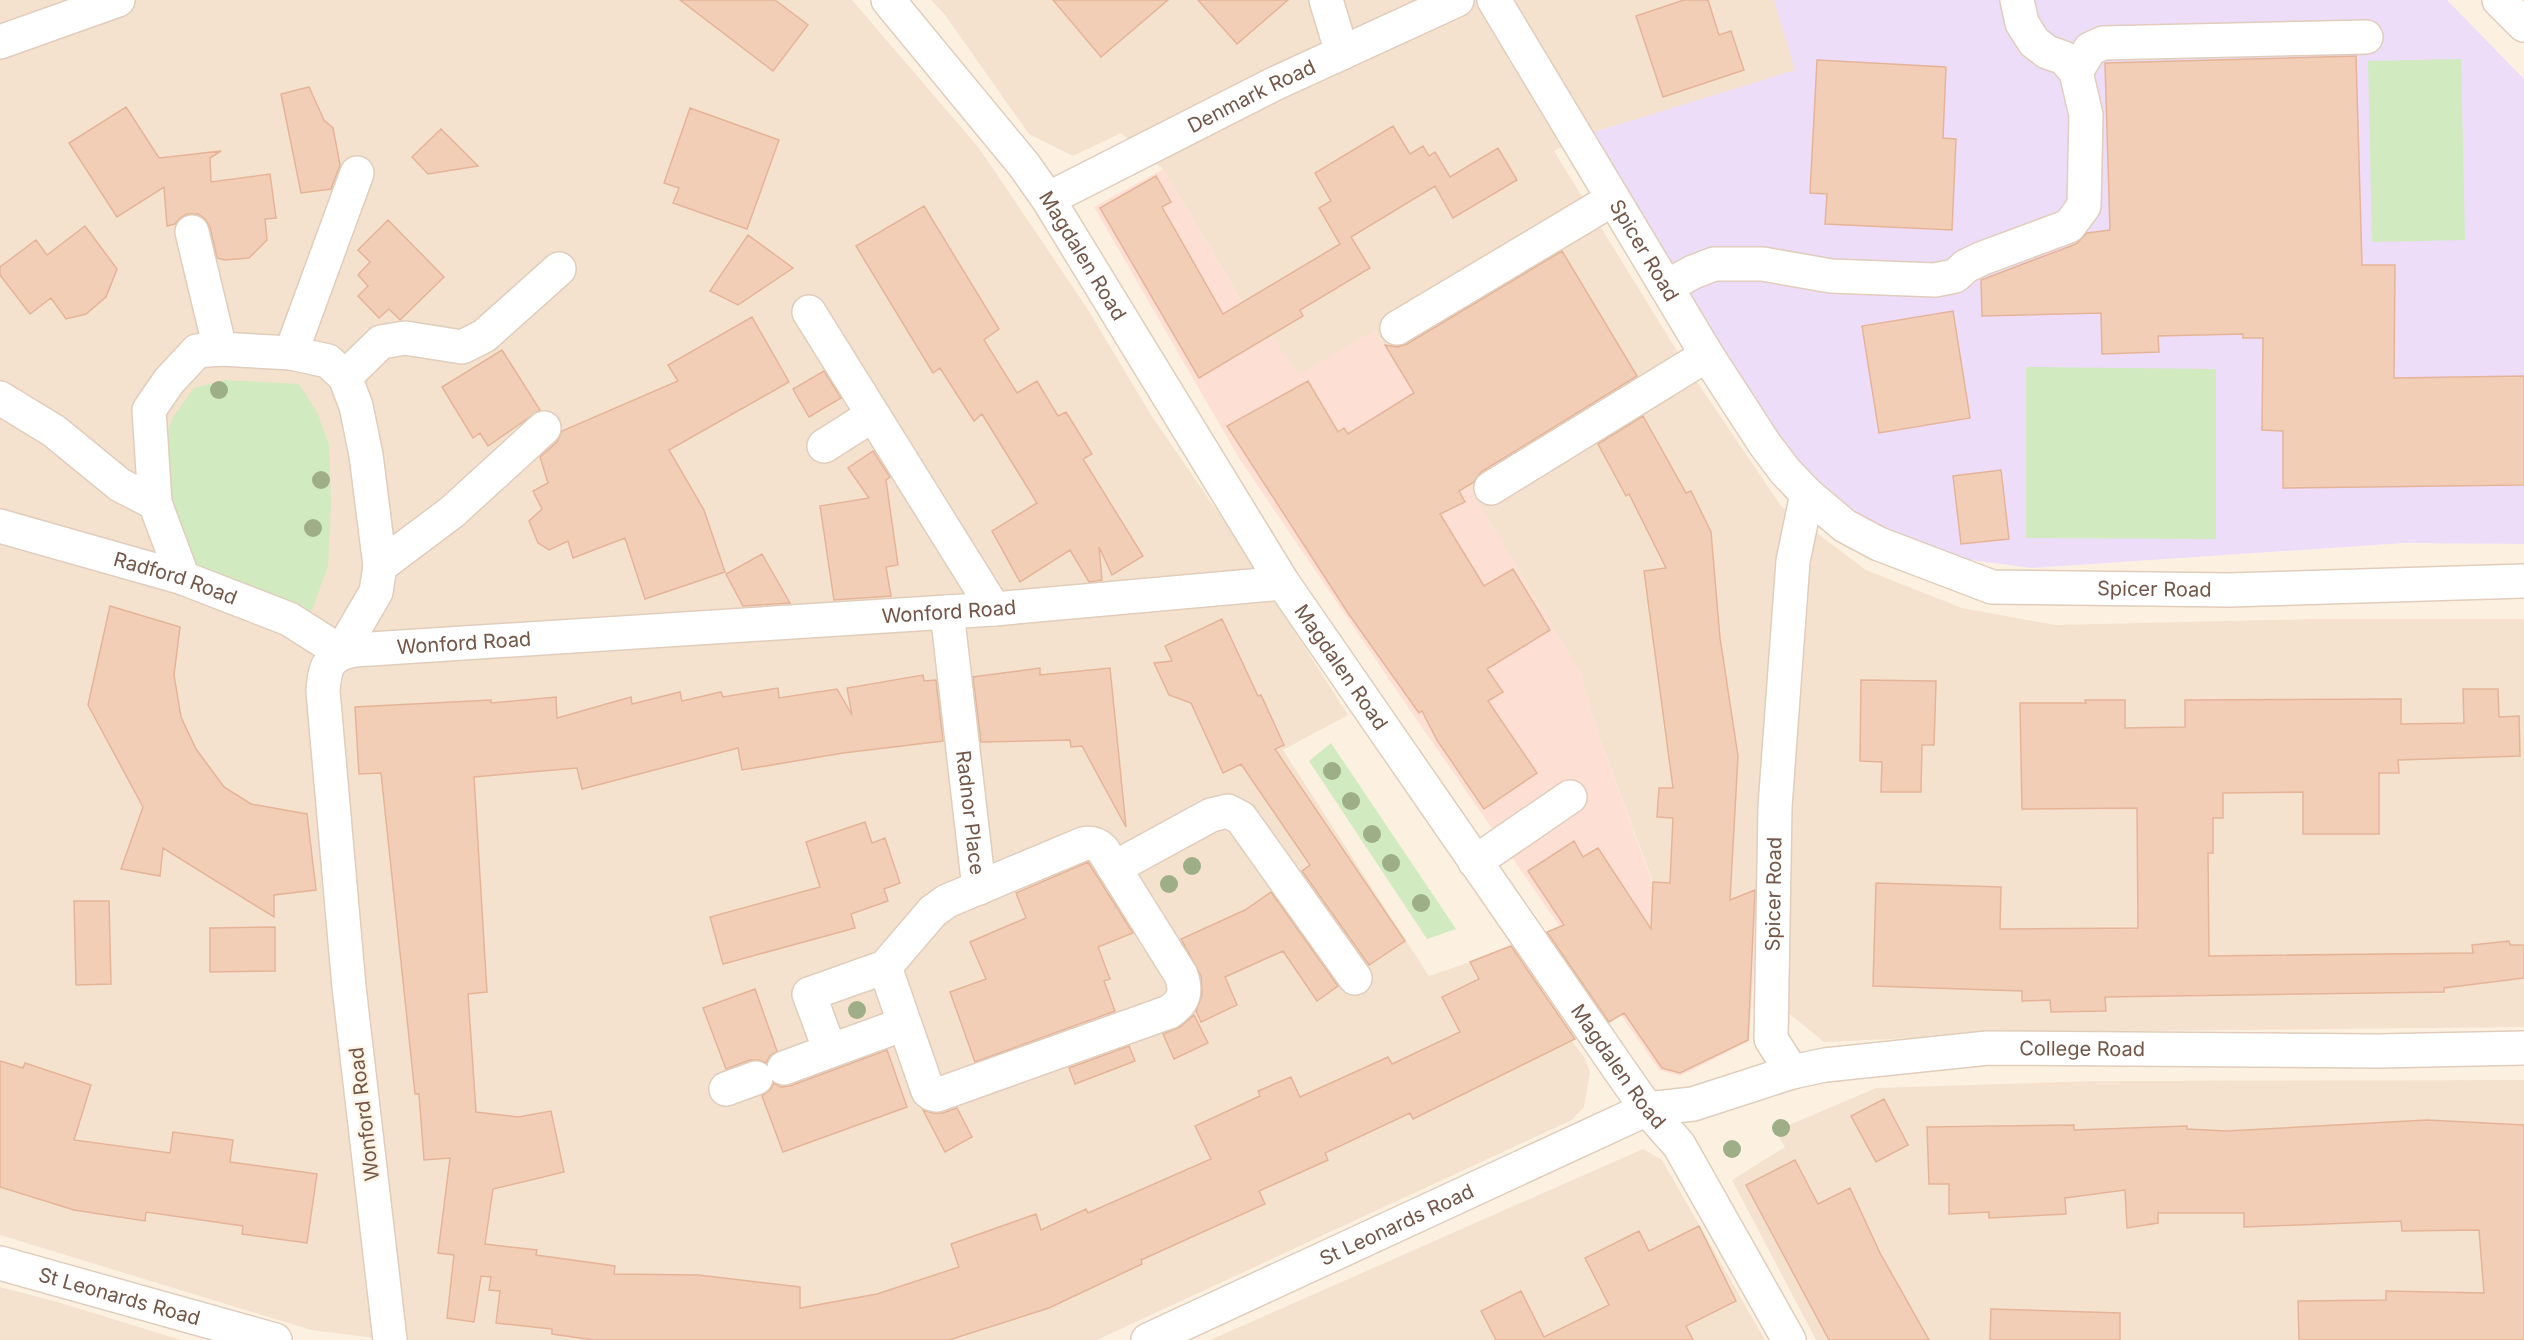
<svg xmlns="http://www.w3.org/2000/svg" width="2524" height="1340" viewBox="0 0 2524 1340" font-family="Inter,sans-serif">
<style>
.residential{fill:#f4e2ce}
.commercial{fill:#fddfd3}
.education{fill:#eeddf8}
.green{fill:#d1eabf}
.building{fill:#f2ceb7;stroke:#e5b498;stroke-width:1.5}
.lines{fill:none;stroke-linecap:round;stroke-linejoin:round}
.minor-casing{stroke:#e0cdbc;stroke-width:36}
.minor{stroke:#fff;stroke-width:33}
.tree{fill:#9eaf87}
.labels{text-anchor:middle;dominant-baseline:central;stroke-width:5;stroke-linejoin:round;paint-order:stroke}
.street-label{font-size:20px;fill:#735647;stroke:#fff5e7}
</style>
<rect width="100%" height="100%" fill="#fcf1e0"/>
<path class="residential" d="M 0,0 L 852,0 L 979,148 L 1087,308 L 1153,418 L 1235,537 L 1348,715 L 1283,750 L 1429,976 L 1470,962 L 1494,1009 L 1572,1041 L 1584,1057 L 1590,1072 L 1584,1107 L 1572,1120 L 1097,1340 L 391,1340 L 311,1330 L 0,1235 Z
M 931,0 L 1774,0 L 1796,70 L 1585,135 L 1554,151 L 1685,364 L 1781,506 L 1866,570 L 1962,608 L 2055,625 L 2313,619 L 2524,619 L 2524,1027 L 2046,1032 L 1824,1042 L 1786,1011 L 1791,888 L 1759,887 L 1668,923 L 1598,734 L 1580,673 L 1375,330 L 1298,376 L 1272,337 L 1265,341 L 1163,169 L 1121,133 L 1073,156 L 1029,134 L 945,15 Z
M 2524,1080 L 2524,1340 L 1816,1340 L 1732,1180 L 1785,1147 L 1775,1131 L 1876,1088 L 2095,1081 Z
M 1643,1149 L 1662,1160 L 1765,1340 L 1210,1340 Z
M 0,1287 L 61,1303 L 181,1340 L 0,1340 Z"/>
<path class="commercial" d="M 1163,169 L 1264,340 L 1272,337 L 1298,375 L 1375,330 L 1580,673 L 1598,734 L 1667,923 L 1759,887 L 1749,1041 L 1680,1076 L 1659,1070 L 1399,694 L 1239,458 L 1094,207 Z"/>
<path class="education" d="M 1774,0 L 2447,0 L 2524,79 L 2524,544 L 2405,543 L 2032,568 L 1939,556 L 1867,524 L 1784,449 L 1585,135 L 1795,70 Z"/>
<path class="green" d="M 2461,59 L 2465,240 L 2372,242 L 2368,61 Z
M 2026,367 L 2216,369 L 2216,539 L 2026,538 Z
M 226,380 L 299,384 L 317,412 L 329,445 L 331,503 L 328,566 L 308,621 L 199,602 L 159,454 L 173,417 L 194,388 Z
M 1331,743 L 1456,929 L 1427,939 L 1309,761 Z"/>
<path class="building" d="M 680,0 L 775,0 L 808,25 L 773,71 Z
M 1053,0 L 1168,0 L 1101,57 Z
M 1198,0 L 1288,0 L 1237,44 Z
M 1684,0 L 1708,0 L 1719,35 L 1731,31 L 1744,70 L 1663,97 L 1636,16 Z
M 2356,56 L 2362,265 L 2395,265 L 2394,378 L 2524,376 L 2524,485 L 2283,488 L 2283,431 L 2262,430 L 2263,338 L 2243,338 L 2243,334 L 2158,336 L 2159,352 L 2102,354 L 2101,313 L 1982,316 L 1981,280 L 2076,244 L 2087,233 L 2110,230 L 2105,63 Z
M 1817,60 L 1946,67 L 1943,138 L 1956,139 L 1952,230 L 1825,224 L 1827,194 L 1810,193 Z
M 309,87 L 324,120 L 333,128 L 340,165 L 331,189 L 301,193 L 281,94 Z
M 126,107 L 159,158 L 221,151 L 210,158 L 211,182 L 270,174 L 276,218 L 265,219 L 267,240 L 249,258 L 225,260 L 217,258 L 210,227 L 205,219 L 198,214 L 187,214 L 180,218 L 175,224 L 167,226 L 164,187 L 117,217 L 69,143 Z
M 690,108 L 779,140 L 747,229 L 673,203 L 679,188 L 664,183 Z
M 1393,126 L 1410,154 L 1423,146 L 1429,156 L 1435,152 L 1450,177 L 1498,148 L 1517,180 L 1453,218 L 1435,186 L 1351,237 L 1370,268 L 1300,310 L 1303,316 L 1199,378 L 1100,208 L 1156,176 L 1171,202 L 1162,207 L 1223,314 L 1340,244 L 1319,208 L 1331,201 L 1315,173 Z
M 441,129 L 478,166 L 428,174 L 412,157 Z
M 924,206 L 999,329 L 984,340 L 1017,393 L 1037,381 L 1058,416 L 1066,412 L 1092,454 L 1083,459 L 1143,556 L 1112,575 L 1099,547 L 1102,580 L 1089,582 L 1070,550 L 1020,582 L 992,531 L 1037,503 L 982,414 L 974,421 L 940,368 L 933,373 L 856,246 Z
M 388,220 L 444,277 L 400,320 L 389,309 L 379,318 L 358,296 L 368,286 L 358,275 L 370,262 L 358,250 Z
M 85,226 L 117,269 L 106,297 L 86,314 L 66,319 L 51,298 L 30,314 L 0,275 L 0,267 L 36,240 L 47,255 Z
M 748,235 L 793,268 L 738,305 L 710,291 Z
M 1562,251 L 1637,376 L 1481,472 L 1474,482 L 1459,491 L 1465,502 L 1440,514 L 1484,586 L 1513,569 L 1550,630 L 1487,669 L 1503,692 L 1488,701 L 1537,773 L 1484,809 L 1437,740 L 1422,711 L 1419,713 L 1348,613 L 1227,426 L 1308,381 L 1338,432 L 1344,428 L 1348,434 L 1414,393 L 1385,345 L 1398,347 L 1407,344 Z
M 1953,311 L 1970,418 L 1879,433 L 1862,326 Z
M 752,317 L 789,382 L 669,450 L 704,510 L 725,572 L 645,599 L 625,538 L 573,558 L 568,541 L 549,550 L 538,543 L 529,521 L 542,509 L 533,491 L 548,483 L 540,457 L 557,442 L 562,431 L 678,381 L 668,365 Z
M 502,350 L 540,410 L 488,446 L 480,433 L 473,438 L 442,387 Z
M 824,371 L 841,398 L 809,417 L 793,389 Z
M 1643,416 L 1686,493 L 1691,491 L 1711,532 L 1720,638 L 1738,756 L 1730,900 L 1755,890 L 1748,1040 L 1680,1073 L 1662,1068 L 1624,1013 L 1609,1022 L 1547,932 L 1564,925 L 1528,871 L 1574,841 L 1583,857 L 1598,848 L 1651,929 L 1653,882 L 1670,883 L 1673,818 L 1657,817 L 1659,788 L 1673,788 L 1644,571 L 1666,568 L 1629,494 L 1626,496 L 1598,444 Z
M 873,451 L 890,477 L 886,480 L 898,565 L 886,567 L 891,596 L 834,600 L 820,506 L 869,498 L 848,468 Z
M 2001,470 L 2009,539 L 1961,544 L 1953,476 Z
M 762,554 L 790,603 L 743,606 L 726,574 Z
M 110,606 L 180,627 L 174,675 L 181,717 L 196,749 L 224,787 L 251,804 L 307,814 L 316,890 L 274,895 L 274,917 L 163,848 L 160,876 L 121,869 L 143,807 L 88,705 Z
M 1222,619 L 1258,696 L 1261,695 L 1284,745 L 1275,749 L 1405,941 L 1369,965 L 1302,871 L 1310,865 L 1241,764 L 1223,773 L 1191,703 L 1169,695 L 1154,663 L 1172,661 L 1165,646 Z
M 1040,668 L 1040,675 L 1110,668 L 1126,827 L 1082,746 L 1071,747 L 1070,740 L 981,742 L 973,677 Z
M 923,675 L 924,681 L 936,680 L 943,741 L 843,753 L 742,770 L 738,748 L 582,789 L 577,768 L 474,777 L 487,992 L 468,994 L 476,1112 L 518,1117 L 551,1111 L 564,1172 L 493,1189 L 485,1244 L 537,1250 L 536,1255 L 615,1266 L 614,1274 L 698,1275 L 800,1287 L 800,1308 L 877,1294 L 959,1267 L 951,1244 L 1036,1214 L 1041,1230 L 1086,1209 L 1088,1213 L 1211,1159 L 1195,1126 L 1260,1096 L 1258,1091 L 1291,1077 L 1300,1097 L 1388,1057 L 1392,1064 L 1460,1032 L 1442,997 L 1479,979 L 1470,962 L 1511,946 L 1575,1039 L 1413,1119 L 1410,1113 L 1325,1153 L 1328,1160 L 1259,1191 L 1265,1204 L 1141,1260 L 1142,1264 L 1049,1308 L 949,1340 L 594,1340 L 552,1334 L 552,1329 L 496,1323 L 500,1291 L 489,1290 L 491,1277 L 481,1276 L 474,1322 L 447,1318 L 454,1255 L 438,1253 L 450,1158 L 424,1160 L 419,1094 L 415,1094 L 381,773 L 359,774 L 355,707 L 491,700 L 491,703 L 556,697 L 557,718 L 631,697 L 632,704 L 680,692 L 682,701 L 721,692 L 723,697 L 778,688 L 779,698 L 837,689 L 852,715 L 847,688 Z
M 1861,680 L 1936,681 L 1934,745 L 1922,745 L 1921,792 L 1881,792 L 1882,762 L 1860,761 Z
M 2463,689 L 2498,689 L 2499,717 L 2519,716 L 2520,756 L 2398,760 L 2399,773 L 2379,773 L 2379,834 L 2303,834 L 2303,792 L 2223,793 L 2223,818 L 2213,818 L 2213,853 L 2208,853 L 2209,956 L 2473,953 L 2472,945 L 2509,941 L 2510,945 L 2524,945 L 2524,978 L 2444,988 L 2444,992 L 2105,997 L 2106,1011 L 2051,1012 L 2050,1000 L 2022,1001 L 2022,991 L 1873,986 L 1876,883 L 2001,887 L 2000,929 L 2138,928 L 2137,808 L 2022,809 L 2020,703 L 2086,703 L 2085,700 L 2125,700 L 2125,728 L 2185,727 L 2185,700 L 2401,699 L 2401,724 L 2464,723 Z
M 865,822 L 872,843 L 885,838 L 900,883 L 884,889 L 888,901 L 851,914 L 855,928 L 723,964 L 710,917 L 820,887 L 806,842 Z
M 1088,862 L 1133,933 L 1098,947 L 1110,979 L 1104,981 L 1115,1011 L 975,1062 L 950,992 L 986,979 L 970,942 L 1026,918 L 1016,893 Z
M 1271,892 L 1338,986 L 1317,1001 L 1283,951 L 1225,977 L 1237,1005 L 1201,1022 L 1196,1011 L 1202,995 L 1201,976 L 1181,939 L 1245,910 Z
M 74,901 L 109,901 L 111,984 L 76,985 Z
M 275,927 L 275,971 L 210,972 L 210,928 Z
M 755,989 L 777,1051 L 770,1056 L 766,1063 L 759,1060 L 750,1060 L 726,1069 L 703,1008 Z
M 1194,1015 L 1208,1043 L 1174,1059 L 1163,1034 L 1180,1027 Z
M 1129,1046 L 1135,1061 L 1075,1084 L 1069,1068 Z
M 887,1050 L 907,1107 L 783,1152 L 762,1096 L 770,1090 L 774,1083 L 781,1087 L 790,1086 Z
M 0,1061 L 23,1068 L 25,1063 L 91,1085 L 74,1140 L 170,1153 L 173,1132 L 233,1140 L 230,1162 L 317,1174 L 307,1243 L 242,1234 L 243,1226 L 146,1212 L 145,1221 L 74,1210 L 0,1187 Z
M 1884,1099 L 1908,1145 L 1876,1162 L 1851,1116 Z
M 957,1108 L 972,1137 L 945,1152 L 923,1110 L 933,1113 L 943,1113 Z
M 2427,1120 L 2524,1125 L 2524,1340 L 2299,1340 L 2298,1301 L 2386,1300 L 2386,1291 L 2484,1293 L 2479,1230 L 2402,1231 L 2401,1221 L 2244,1227 L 2244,1213 L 2158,1213 L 2158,1223 L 2127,1228 L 2125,1190 L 2065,1198 L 2066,1214 L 1989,1218 L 1989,1212 L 1949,1214 L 1949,1184 L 1929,1184 L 1927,1127 L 2074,1125 L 2074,1130 L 2187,1126 L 2187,1129 L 2227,1131 Z
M 1795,1160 L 1818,1204 L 1850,1188 L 1880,1253 L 1929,1340 L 1829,1340 L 1746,1185 Z
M 1699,1226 L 1736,1301 L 1686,1326 L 1693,1340 L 1496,1340 L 1481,1311 L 1521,1291 L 1544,1337 L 1609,1305 L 1585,1258 L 1639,1231 L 1649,1251 Z
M 1991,1309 L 2120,1313 L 2120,1340 L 1990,1340 Z"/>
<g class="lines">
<defs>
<g id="minor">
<path id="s1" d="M 888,0 L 1024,165 L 1048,199 L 1283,583 L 1619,1069 L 1647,1109 L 1679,1145 L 1789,1340"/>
<path d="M 1326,0 L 1342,53"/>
<path id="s2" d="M 1494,0 L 1707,355 L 1764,443 L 1785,471 L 1807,494 L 1845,526 L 1879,544 L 1992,587 L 2230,590 L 2524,581"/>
<path d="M 2499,0 L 2524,25"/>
<path d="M 0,42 L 118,0"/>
<path d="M 2076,72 L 2090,49 L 2103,43 L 2366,37"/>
<path id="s3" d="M 1048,199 L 1274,84 L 1457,0"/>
<path d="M 192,232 L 220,349"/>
<path d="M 1666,287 L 1693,272 L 1714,264 L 1763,264 L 1831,276 L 1935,280 L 1955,276 L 1966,266 L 1983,258 L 2069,226 L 2084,206 L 2086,115 L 2076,72 L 2064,58 L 2047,52 L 2034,42 L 2022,23 L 2017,0"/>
<path d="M 809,312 L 994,609"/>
<path d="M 1397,328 L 1613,199"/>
<path d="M 291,353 L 357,173"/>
<path d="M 345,377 L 381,342 L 405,338 L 462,347 L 484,336 L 559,269"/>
<path d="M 0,398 L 54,431 L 120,485 L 155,503"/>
<path d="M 824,446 L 873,415"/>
<path d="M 1491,488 L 1707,355"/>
<path id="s4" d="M 0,526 L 183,578 L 289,619 L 341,652"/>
<path d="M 380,566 L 452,512 L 544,428"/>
<path d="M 183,578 L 155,503 L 149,410 L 169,381 L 197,351 L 220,349 L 291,353 L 328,361 L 345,377 L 356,406 L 366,455 L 380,566 L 376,592 L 341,652"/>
<path id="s5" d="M 947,612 L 979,888"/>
<path d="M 1475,862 L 1570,797"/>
<path d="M 1114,868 L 1211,815 L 1228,811 L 1241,818 L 1355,978"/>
<path d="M 885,967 L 928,1091 L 932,1094 L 937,1095 L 1169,1012 C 1184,1002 1187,992 1181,975 L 1103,850 C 1097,844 1092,842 1083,844 L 947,901 L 933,911 L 885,967 L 809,994 L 830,1051 L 904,1024"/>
<path d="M 784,1068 L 830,1051"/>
<path id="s6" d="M 1792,1072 L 1771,1039 L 1775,807 L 1793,561 L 1807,494"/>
<path d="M 726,1089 L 756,1078"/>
<path id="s7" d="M 0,1263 L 275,1340"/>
<path id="s8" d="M 390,1340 L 349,987 L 323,691 C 325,666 328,655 355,650 L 994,609 L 1283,583"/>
<path id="s9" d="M 1148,1340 L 1647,1109 L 1693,1104 L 1792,1072 L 1825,1065 L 1988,1048 L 2379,1051 L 2524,1048"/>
</g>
</defs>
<use href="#minor" class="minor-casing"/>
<use href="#minor" class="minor"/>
</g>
<g class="tree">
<circle cx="219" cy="390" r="9"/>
<circle cx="321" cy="480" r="9"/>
<circle cx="313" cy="528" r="9"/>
<circle cx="1332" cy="771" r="9"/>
<circle cx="1351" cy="801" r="9"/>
<circle cx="1372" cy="834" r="9"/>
<circle cx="1391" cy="863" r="9"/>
<circle cx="1192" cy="866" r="9"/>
<circle cx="1169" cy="884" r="9"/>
<circle cx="1421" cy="903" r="9"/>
<circle cx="857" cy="1010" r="9"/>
<circle cx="1781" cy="1128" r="9"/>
<circle cx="1732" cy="1149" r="9"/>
</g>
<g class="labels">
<g class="street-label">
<text stroke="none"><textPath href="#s3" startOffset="228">Denmark Road</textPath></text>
<text stroke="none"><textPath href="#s2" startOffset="292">Spicer Road</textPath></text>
<text stroke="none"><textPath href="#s1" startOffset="322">Magdalen Road</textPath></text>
<text stroke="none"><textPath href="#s4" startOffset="183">Radford Road</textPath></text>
<text stroke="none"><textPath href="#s2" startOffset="957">Spicer Road</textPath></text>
<text stroke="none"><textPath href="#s8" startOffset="1306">Wonford Road</textPath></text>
<text stroke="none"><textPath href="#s8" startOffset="820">Wonford Road</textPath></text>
<text stroke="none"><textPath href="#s1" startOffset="808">Magdalen Road</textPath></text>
<text stroke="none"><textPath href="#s5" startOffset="202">Radnor Place</textPath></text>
<text stroke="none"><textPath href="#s6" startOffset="184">Spicer Road</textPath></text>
<text stroke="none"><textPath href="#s9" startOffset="992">College Road</textPath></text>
<text stroke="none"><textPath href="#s1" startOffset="1294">Magdalen Road</textPath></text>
<text transform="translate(364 1114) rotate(-97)">Wonford Road</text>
<text stroke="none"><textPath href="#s9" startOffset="274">St Leonards Road</textPath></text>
<text stroke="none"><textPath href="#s7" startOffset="124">St Leonards Road</textPath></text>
</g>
</g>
</svg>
